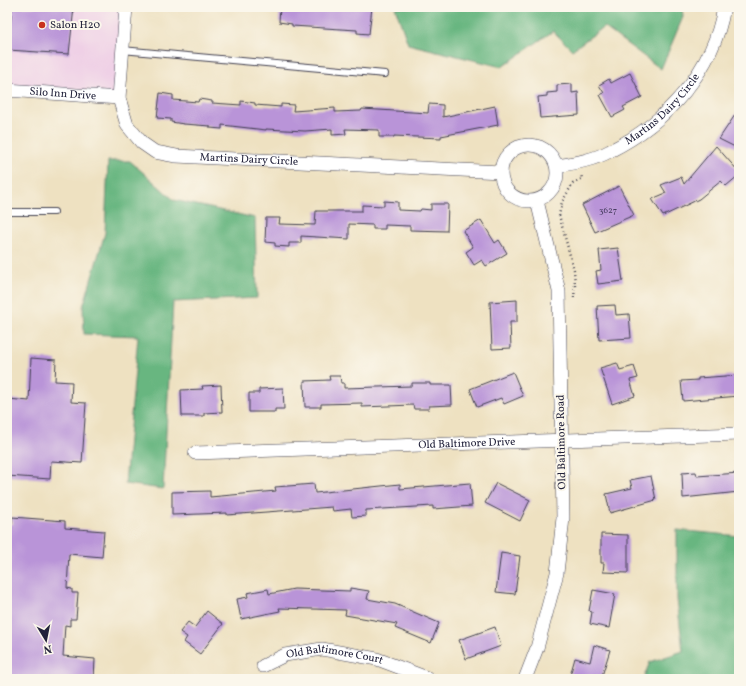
<svg xmlns="http://www.w3.org/2000/svg" width="746" height="686" viewBox="0 0 746 686" font-family="Vollkorn,serif">
<style>
.built{fill:#efd0e6}
.forest{fill:#68b680;stroke:#456c5e}
.building{fill:#b994d8}
.lines{fill:none;stroke-linecap:round;stroke-linejoin:round}
.lane-casing{stroke:#413f4f;stroke-width:8}
.street-casing{stroke:#413f4f;stroke-width:14}
.path{stroke:#413f4f;stroke-width:2.5;stroke-dasharray:1 3;stroke-linecap:butt}
.lane{stroke:#fff;stroke-width:6}
.street{stroke:#fff;stroke-width:13}
.poi-dot{fill:#c8321e;stroke:#fbf7ec;stroke-width:1.5}
.labels{text-anchor:middle;dominant-baseline:central;stroke-width:4;stroke-linejoin:round;paint-order:stroke}
.number-label{font-size:9px;fill:#483e62}
.poi-label{font-size:11px;fill:#22223b;stroke:#fbf7ec;text-anchor:start}
.street-label{font-size:11px;fill:#22223b;stroke:#fbf7ec}
</style>
<rect width="100%" height="100%" fill="#fbf7ec"/>
<filter id="ink" filterUnits="userSpaceOnUse"><feTurbulence type="fractalNoise" baseFrequency=".025" numOctaves="2"/><feDisplacementMap in="SourceGraphic" scale="8" xChannelSelector="R" yChannelSelector="G"/><feConvolveMatrix kernelMatrix="1 2 1 2 8 2 1 2 1" color-interpolation-filters="sRGB"/></filter>
<filter id="wash" filterUnits="userSpaceOnUse"><feTurbulence type="fractalNoise" baseFrequency=".012" numOctaves="4" result="noise"/><feDisplacementMap in="SourceGraphic" scale="16" xChannelSelector="R" yChannelSelector="G"/><feGaussianBlur stdDeviation="0.9" result="paint"/><feColorMatrix in="noise" values="0 0 0 0 0 0 0 0 0 0 0 0 0 0 0 0 0 1.4 0 .05"/><feComposite in="paint" operator="in"/></filter>
<g filter="url(#wash)">
<rect width="100%" height="100%" fill="#eee1c1"/>
<path class="built" d="M 7,7 L 126,7 L 119,98 L 7,90 Z"/>
<path class="forest" d="M 395,7 L 682,7 L 683,17 L 661,69 L 604,27 L 572,50 L 553,31 L 502,67 L 408,44 Z
M 108,161 L 130,161 L 174,200 L 255,218 L 257,298 L 173,302 L 163,489 L 125,484 L 138,336 L 84,334 L 83,307 L 105,233 Z
M 677,530 L 739,536 L 739,679 L 643,679 L 650,662 L 683,651 L 677,599 Z"/>
<g id="blocks">
<path class="building" d="M 12,7 L 74,7 L 69,54 L 8,50 Z
M 280,7 L 372,7 L 369,34 L 357,33 L 357,30 L 292,26 L 292,24 L 279,22 Z
M 630,73 L 642,97 L 623,107 L 625,110 L 612,117 L 600,95 L 604,93 L 599,85 L 609,79 L 611,83 Z
M 572,84 L 572,93 L 578,92 L 579,115 L 540,118 L 538,97 L 547,96 L 547,93 L 557,92 L 557,85 Z
M 160,93 L 173,95 L 173,100 L 198,102 L 199,99 L 212,101 L 212,103 L 241,105 L 241,101 L 255,103 L 255,105 L 281,107 L 281,104 L 294,105 L 293,111 L 335,108 L 335,112 L 361,111 L 362,109 L 428,113 L 429,104 L 443,105 L 443,117 L 495,106 L 498,125 L 441,136 L 441,138 L 394,136 L 394,137 L 379,137 L 379,130 L 345,129 L 346,134 L 332,135 L 332,129 L 305,131 L 266,129 L 266,130 L 222,125 L 222,129 L 210,128 L 210,126 L 184,124 L 171,122 L 171,119 L 157,118 Z
M 739,109 L 739,149 L 719,139 Z
M 716,146 L 739,172 L 739,175 L 726,186 L 721,181 L 699,199 L 663,216 L 652,199 L 666,193 L 661,185 L 681,177 L 684,184 Z
M 619,186 L 634,215 L 595,232 L 582,205 Z
M 384,201 L 398,202 L 398,210 L 420,211 L 421,209 L 431,210 L 431,204 L 448,204 L 447,231 L 410,230 L 410,226 L 385,225 L 385,229 L 373,229 L 373,225 L 349,224 L 349,239 L 301,236 L 301,243 L 289,243 L 289,247 L 275,246 L 275,243 L 265,242 L 266,218 L 280,218 L 279,224 L 315,225 L 316,211 L 362,211 L 362,205 L 384,206 Z
M 481,220 L 495,243 L 499,240 L 507,253 L 486,266 L 482,260 L 474,265 L 466,252 L 473,247 L 463,231 Z
M 618,248 L 623,281 L 598,284 L 596,271 L 601,270 L 599,250 Z
M 517,300 L 517,322 L 510,322 L 511,348 L 492,349 L 490,302 Z
M 615,305 L 616,315 L 629,314 L 631,338 L 599,340 L 597,306 Z
M 31,358 L 56,360 L 55,381 L 72,382 L 71,402 L 86,403 L 82,463 L 51,461 L 50,479 L 7,476 L 9,399 L 29,401 Z
M 617,363 L 620,370 L 634,366 L 638,378 L 630,380 L 635,396 L 612,404 L 600,368 Z
M 513,372 L 523,396 L 504,404 L 501,398 L 477,407 L 470,389 Z
M 739,375 L 739,396 L 683,401 L 681,381 L 698,380 L 698,378 Z
M 329,376 L 340,376 L 341,383 L 344,383 L 344,388 L 412,386 L 412,383 L 430,383 L 430,385 L 451,385 L 452,405 L 429,406 L 429,409 L 414,409 L 413,405 L 362,407 L 362,403 L 321,404 L 321,407 L 305,407 L 304,381 L 330,380 Z
M 221,385 L 222,412 L 204,413 L 204,416 L 182,416 L 181,390 L 203,389 L 202,386 Z
M 283,388 L 284,409 L 275,409 L 275,412 L 249,412 L 249,393 L 259,393 L 259,389 Z
M 696,472 L 697,476 L 739,473 L 739,492 L 683,498 L 682,473 Z
M 651,476 L 656,500 L 610,513 L 606,494 L 632,488 L 630,480 Z
M 470,483 L 472,506 L 433,509 L 433,506 L 366,510 L 366,516 L 352,517 L 351,509 L 333,511 L 332,507 L 227,515 L 227,513 L 172,515 L 172,492 L 210,491 L 210,497 L 276,491 L 275,487 L 314,484 L 315,493 L 400,484 L 400,489 Z
M 496,483 L 530,500 L 520,521 L 485,503 Z
M 12,517 L 65,521 L 65,528 L 104,531 L 102,557 L 69,554 L 67,588 L 72,589 L 72,593 L 78,593 L 76,619 L 70,619 L 70,626 L 65,625 L 63,656 L 95,659 L 94,679 L 7,679 L 7,523 L 12,524 Z
M 601,534 L 628,535 L 628,573 L 603,572 L 604,563 L 601,563 Z
M 501,553 L 520,556 L 515,594 L 496,592 Z
M 350,588 L 369,591 L 367,599 L 395,604 L 439,623 L 431,643 L 395,628 L 397,624 L 345,615 L 346,610 L 279,608 L 280,611 L 241,619 L 237,599 L 248,597 L 247,593 L 268,589 L 269,594 L 294,589 L 350,591 Z
M 593,590 L 615,594 L 609,628 L 590,624 L 592,612 L 589,611 Z
M 207,611 L 223,624 L 200,654 L 184,642 L 187,637 L 180,632 L 188,622 L 195,627 Z
M 495,627 L 501,646 L 466,659 L 459,640 Z
M 594,645 L 610,650 L 601,679 L 569,679 L 575,658 L 590,662 Z"/>
</g>
</g>
<g filter="url(#ink)">
<use href="#blocks" fill-opacity="0" stroke="#413f4f" stroke-width="1"/>
<g class="lines">
<defs>
<path id="lane" d="M 122,50 L 385,74
M 7,212 L 54,212"/>
<g id="street">
<path id="s1" d="M 126,7 L 119,98 L 127,125 L 142,143 L 155,152 L 176,156 L 501,172"/>
<path id="s2" d="M 7,90 L 119,98"/>
<circle cx="529" cy="173" r="28"/>
<path id="s3" d="M 557,166 C 575,163 594,160 610,151 C 666,123 714,70 724,7"/>
<path id="s4" d="M 195,453 L 739,434"/>
<path id="s5" d="M 263,666 L 285,655 L 322,649 L 377,659 L 430,679"/>
<path d="M 525,679 L 537,648 L 557,573 L 563,518 L 559,291 L 537,201"/>
</g>
</defs>
<use href="#lane" class="lane-casing"/>
<use href="#street" class="street-casing"/>
<path class="path" d="M 7,13 L 7,7
M 574,298 L 575,286 L 574,270 L 559,215 L 562,202 L 573,183 L 582,179 L 581,174"/>
<use href="#lane" class="lane"/>
<use href="#street" class="street"/>
</g>
</g>
<circle class="poi-dot" cx="42" cy="25" r="4"/>
<g class="labels">
<g class="number-label">
<text x="608" y="210">3627</text>
</g>
<g class="poi-label">
<text x="50" y="25">Salon H20</text>
</g>
<g class="street-label">
<text stroke="none"><textPath href="#s2" startOffset="56">Silo Inn Drive</textPath></text>
<text stroke="none"><textPath href="#s3" startOffset="123">Martins Dairy Circle</textPath></text>
<text stroke="none"><textPath href="#s1" startOffset="253">Martins Dairy Circle</textPath></text>
<text transform="translate(562 442) rotate(-91)">Old Baltimore Road</text>
<text stroke="none"><textPath href="#s4" startOffset="272">Old Baltimore Drive</textPath></text>
<text stroke="none"><textPath href="#s5" startOffset="75">Old Baltimore Court</textPath></text>
</g>
</g>
<rect width="746" height="686" fill="none" stroke="#fbf7ec" stroke-width="24"/>
<g transform="translate(46 640) rotate(170)" stroke="#fbf7ec" stroke-width="3" paint-order="stroke">
<path d="M0-3L7 15L0 10L-7 15Z" fill="#22223b"/>
<text y="-6" font-size="11" font-weight="bold" text-anchor="middle" fill="#22223b">N</text>
</g>
</svg>
